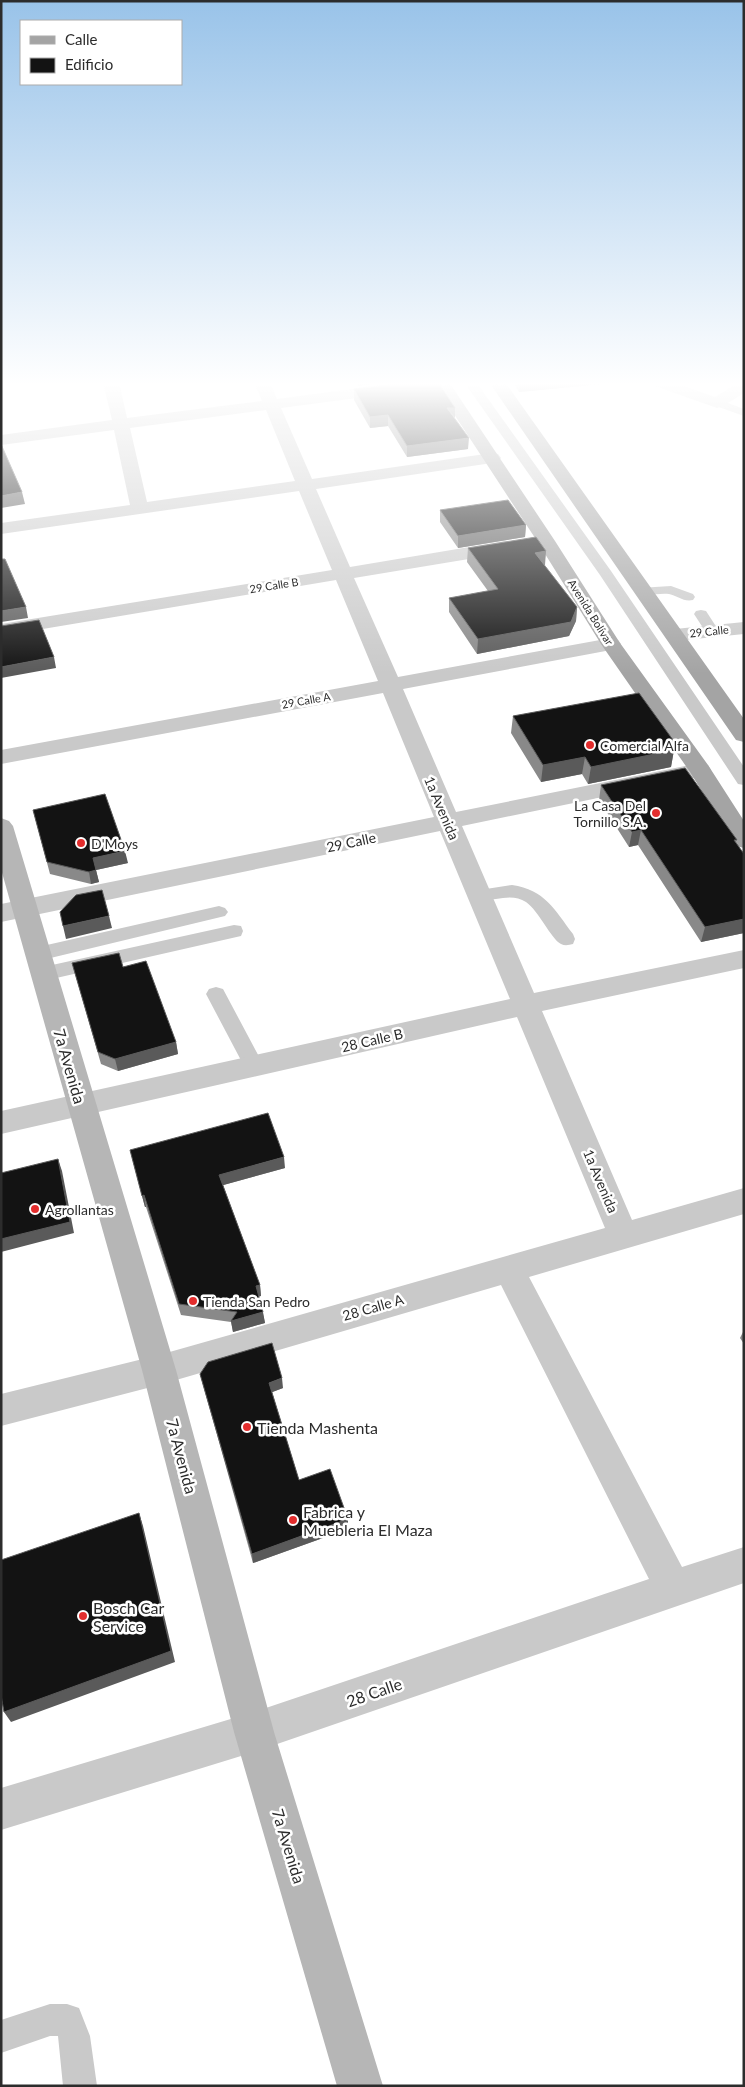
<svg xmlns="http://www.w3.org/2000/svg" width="745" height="2087" viewBox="0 0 745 2087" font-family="Lato,sans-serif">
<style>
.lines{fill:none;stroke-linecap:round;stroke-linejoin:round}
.service{fill:#c9c9c9;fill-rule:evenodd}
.minor{fill:#c9c9c9;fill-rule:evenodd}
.secondary{fill:#b6b6b6;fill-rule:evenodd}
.primary{fill:#a4a4a4;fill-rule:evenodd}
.wall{fill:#898989}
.shaded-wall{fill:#5a5a5a}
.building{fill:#131313;stroke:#5a5a5a}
.poi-dot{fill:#e32d2d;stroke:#fff;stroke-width:2}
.labels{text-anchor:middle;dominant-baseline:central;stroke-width:5;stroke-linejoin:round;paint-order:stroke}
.far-street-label{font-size:11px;fill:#2c2c2c;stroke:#fff}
.poi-label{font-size:14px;fill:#2c2c2c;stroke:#fff;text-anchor:start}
.street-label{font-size:14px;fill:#2c2c2c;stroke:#fff}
.near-street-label{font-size:16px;fill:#2c2c2c;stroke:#fff}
.near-poi-label{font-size:16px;fill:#2c2c2c;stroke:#fff;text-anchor:start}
</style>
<rect width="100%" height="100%" fill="#fff"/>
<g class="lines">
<path class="service" d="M 464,382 L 476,382 L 611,571 L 744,767 L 744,785 L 738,784 L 600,575 Z
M 717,399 L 744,409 L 744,416 L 713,405 L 711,403 Z
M 671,586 L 693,594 L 695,597 L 693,600 C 683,602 678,596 669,594 C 659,593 649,596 639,594 L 637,591 L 639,588 Z
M 701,610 L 706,611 L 719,631 L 717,634 L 707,634 L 694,614 L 696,611 Z
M 512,885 C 545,890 554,909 573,934 L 575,939 L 573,944 C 569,945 565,946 561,944 C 551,939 539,911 526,902 C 510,891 490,904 473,899 L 470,895 L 473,891 Z
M 219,906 L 225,908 L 228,912 L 225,916 L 38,961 L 31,959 L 29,954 L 31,949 L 38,947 Z
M 234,925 L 241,926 L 243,931 L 241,936 L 43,981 L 36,979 L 33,974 L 36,969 L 43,967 Z
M 216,987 L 223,989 L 264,1066 L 261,1071 L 254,1074 L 247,1071 L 244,1066 L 206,994 L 209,989 Z
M 50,2004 L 67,2004 L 79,2008 L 90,2036 L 97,2086 L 63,2086 L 58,2036 L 50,2036 L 1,2053 L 1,2020 Z"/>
<path class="minor" d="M 103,382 L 119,382 L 127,418 L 262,401 L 254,382 L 270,382 L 277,399 L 405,382 L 448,382 L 446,385 L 440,387 L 281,408 L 312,479 L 492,453 L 498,454 L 501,458 L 498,462 L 492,463 L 316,489 L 350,567 L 505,541 L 512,543 L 514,547 L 512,551 L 505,553 L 354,578 L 398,677 L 611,638 L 618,640 L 621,644 L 618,648 L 611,650 L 403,689 L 456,812 L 700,763 L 708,765 L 711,770 L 708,775 L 700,777 L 462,826 L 534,993 L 744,950 L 744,968 L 542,1011 L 632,1220 L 744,1188 L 744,1214 L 529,1277 L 682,1567 L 744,1547 L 744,1583 L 254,1752 L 1,1830 L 1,1788 L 254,1712 L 649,1579 L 501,1285 L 159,1385 L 1,1426 L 1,1394 L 159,1355 L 605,1228 L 517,1017 L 1,1134 L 1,1111 L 510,999 L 440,831 L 1,922 L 1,904 L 434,817 L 383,693 L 1,764 L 1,750 L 378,681 L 336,580 L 1,636 L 1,624 L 332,570 L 299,491 L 1,534 L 1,523 L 130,505 L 114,430 L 1,445 L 1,435 L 112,420 ZM 266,410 L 295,481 L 147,502 L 130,428 Z
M 650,382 L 673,382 L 715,397 L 738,383 L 744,382 L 744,393 L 723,406 L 717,408 L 652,385 Z
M 744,622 L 744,634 L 675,641 L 668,639 L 665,635 L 668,631 L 675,629 Z"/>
<path class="secondary" d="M 1,818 L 9,821 L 13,826 L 176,1370 L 274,1732 L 383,2086 L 337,2086 L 234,1732 L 142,1370 L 1,869 Z"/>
<path class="primary" d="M 433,382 L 449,382 L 555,541 L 620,643 L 708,765 L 744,821 L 744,848 L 736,846 L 690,772 L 601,644 L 537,541 Z
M 489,382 L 505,382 L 744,719 L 744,742 L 736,740 Z"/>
</g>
<path class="wall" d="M 354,382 L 391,382 L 358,386 Z
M 513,382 L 622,382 L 519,392 Z
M 354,389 L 454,419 L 468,449 L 407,457 L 388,426 L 370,428 L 354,400 Z
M 440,510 L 526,525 L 525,537 L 458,548 L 440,522 Z
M 468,548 L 546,551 L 544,565 L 577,607 L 576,621 L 569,636 L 477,654 L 449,612 L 449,598 L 488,591 L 467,562 Z
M 513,716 L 673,740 L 672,747 L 674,750 L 671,767 L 588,784 L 582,774 L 541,782 L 511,733 Z
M 601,785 L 736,843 L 744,854 L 744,933 L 701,942 L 638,845 L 629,847 L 599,800 Z
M 33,810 L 128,863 L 96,870 L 99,882 L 91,884 L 50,874 Z
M 72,963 L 123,967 L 176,1042 L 178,1054 L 118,1071 L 101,1064 Z
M 130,1150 L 285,1168 L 223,1185 L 260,1285 L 261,1296 L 259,1296 L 265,1323 L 233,1332 L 231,1322 L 181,1315 L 146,1207 L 145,1207 Z
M 744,1330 L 744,1344 L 740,1338 Z
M 200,1374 L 283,1388 L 272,1392 L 299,1480 L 348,1529 L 253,1563 L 203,1385 Z"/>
<path class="shaded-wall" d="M 358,382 L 391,382 L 358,386 Z
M 520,382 L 622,382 L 519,392 Z
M 447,408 L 455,408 L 455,418 Z
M 388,415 L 388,426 L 370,428 L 370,417 Z
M 469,438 L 468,449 L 407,457 L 407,446 Z
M 22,492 L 25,504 L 1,508 L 1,496 Z
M 526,525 L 525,537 L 458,548 L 458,536 Z
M 546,551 L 545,565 L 533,567 L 535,553 Z
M 26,607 L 28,618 L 1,622 L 1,611 Z
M 577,607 L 576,621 L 569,636 L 477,654 L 478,639 Z
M 54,657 L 56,668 L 1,678 L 1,667 Z
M 673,740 L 671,751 L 674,750 L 671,767 L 588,784 L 591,767 L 668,741 Z
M 585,757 L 582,774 L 541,782 L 543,765 Z
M 641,830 L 638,845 L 629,847 L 632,832 Z
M 125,851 L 128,863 L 96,870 L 99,882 L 91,884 L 89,872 L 93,858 Z
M 109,916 L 112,928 L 66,939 L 63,926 Z
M 744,919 L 744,933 L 701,942 L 705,927 Z
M 176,1042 L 178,1054 L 118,1071 L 115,1059 Z
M 284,1157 L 285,1168 L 220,1186 L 219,1175 Z
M 58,1159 L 62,1171 L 74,1233 L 1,1252 L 1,1239 Z
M 144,1195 L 146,1207 L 145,1207 L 142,1196 Z
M 260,1285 L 261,1296 L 257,1297 L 256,1286 Z
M 263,1312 L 265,1323 L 233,1332 L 231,1321 Z
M 282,1378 L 283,1388 L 270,1393 L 269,1383 Z
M 139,1513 L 143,1526 L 175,1662 L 11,1722 L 4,1712 Z
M 348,1519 L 348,1529 L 253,1563 L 252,1554 Z"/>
<path class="building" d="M 411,382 L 438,382 L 455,408 L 447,408 L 469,438 L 407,446 L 388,415 L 370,417 L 354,389 Z
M 1,444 L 22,492 L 1,496 Z
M 508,500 L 526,525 L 458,536 L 440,510 Z
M 536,537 L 546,551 L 535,553 L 577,607 L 571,622 L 478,639 L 449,598 L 498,589 L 468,548 Z
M 1,559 L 5,559 L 26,607 L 1,611 Z
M 39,620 L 54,657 L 1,667 L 1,626 Z
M 639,693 L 673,740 L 668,741 L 674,750 L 591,767 L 585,757 L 543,765 L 513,716 Z
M 685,768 L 737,840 L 734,840 L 744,854 L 744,919 L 705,927 L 641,830 L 632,832 L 601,785 Z
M 105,794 L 125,851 L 93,858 L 96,870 L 89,872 L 47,862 L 33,810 Z
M 102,890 L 109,916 L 63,926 L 60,912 L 76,895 Z
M 119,953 L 123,967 L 146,961 L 176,1042 L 115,1059 L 98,1052 L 72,963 Z
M 268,1113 L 284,1157 L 219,1175 L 260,1285 L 256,1286 L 263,1312 L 231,1321 L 237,1312 L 179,1304 L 144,1195 L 142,1196 L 130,1150 Z
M 58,1159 L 70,1222 L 1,1239 L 1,1173 Z
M 272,1343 L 282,1378 L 269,1383 L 299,1480 L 330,1469 L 348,1519 L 252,1554 L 200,1374 L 208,1362 Z
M 139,1513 L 171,1651 L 4,1712 L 1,1695 L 1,1560 Z"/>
<linearGradient id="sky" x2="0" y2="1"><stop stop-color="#99c3e9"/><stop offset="0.57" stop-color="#fff"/><stop offset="1" stop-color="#fff" stop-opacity="0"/></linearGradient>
<rect width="745" height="674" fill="url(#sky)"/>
<g class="poi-dot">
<circle cx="590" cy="745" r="5"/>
<circle cx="656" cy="813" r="5"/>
<circle cx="81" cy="843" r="5"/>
<circle cx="35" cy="1209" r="5"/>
<circle cx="193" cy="1301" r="5"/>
<circle cx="247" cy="1427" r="5"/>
<circle cx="293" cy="1520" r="5"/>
<circle cx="83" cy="1616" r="5"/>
</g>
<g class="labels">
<g class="far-street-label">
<text transform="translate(274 585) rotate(-9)">29 Calle B</text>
<text transform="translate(591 612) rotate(58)">Avenida Bolívar</text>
<text transform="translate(709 631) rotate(-6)">29 Calle</text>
<text transform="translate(306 700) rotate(-10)">29 Calle A</text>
</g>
<g class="poi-label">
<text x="600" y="745">Comercial Alfa</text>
<text x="646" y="805" text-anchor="end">La Casa Del<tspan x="646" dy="16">Tornillo S.A.</tspan></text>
<text x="91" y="843">D'Moys</text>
<text x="45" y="1209">Agrollantas</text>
<text x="203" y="1301">Tienda San Pedro</text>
</g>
<g class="street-label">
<text transform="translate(442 808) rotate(67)">1a Avenida</text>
<text transform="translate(351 842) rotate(-12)">29 Calle</text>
<text transform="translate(372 1040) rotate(-13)">28 Calle B</text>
<text transform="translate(601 1181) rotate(67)">1a Avenida</text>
<text transform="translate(373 1307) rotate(-16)">28 Calle A</text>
</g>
<g class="near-street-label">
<text transform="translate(70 1066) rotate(74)">7a Avenida</text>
<text transform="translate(182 1456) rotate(75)">7a Avenida</text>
<text transform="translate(374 1692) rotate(-19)">28 Calle</text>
<text transform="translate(289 1846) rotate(73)">7a Avenida</text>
</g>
<g class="near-poi-label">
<text x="257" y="1427">Tienda Mashenta</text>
<text x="303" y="1511">Fabrica y<tspan x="303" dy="18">Muebleria El Maza</tspan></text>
<text x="93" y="1607">Bosch Car<tspan x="93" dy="18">Service</tspan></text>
</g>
</g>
<rect width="745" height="2087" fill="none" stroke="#2c2c2c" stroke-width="5"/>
<rect x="20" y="20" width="162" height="65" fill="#ffffff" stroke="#ababab"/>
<rect x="30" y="36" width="25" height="8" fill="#a4a4a4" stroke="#ababab"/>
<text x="65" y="45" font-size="15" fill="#2c2c2c">Calle</text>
<rect x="30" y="58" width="25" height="15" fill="#131313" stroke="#ababab"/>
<text x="65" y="70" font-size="15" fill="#2c2c2c">Edificio</text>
</svg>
